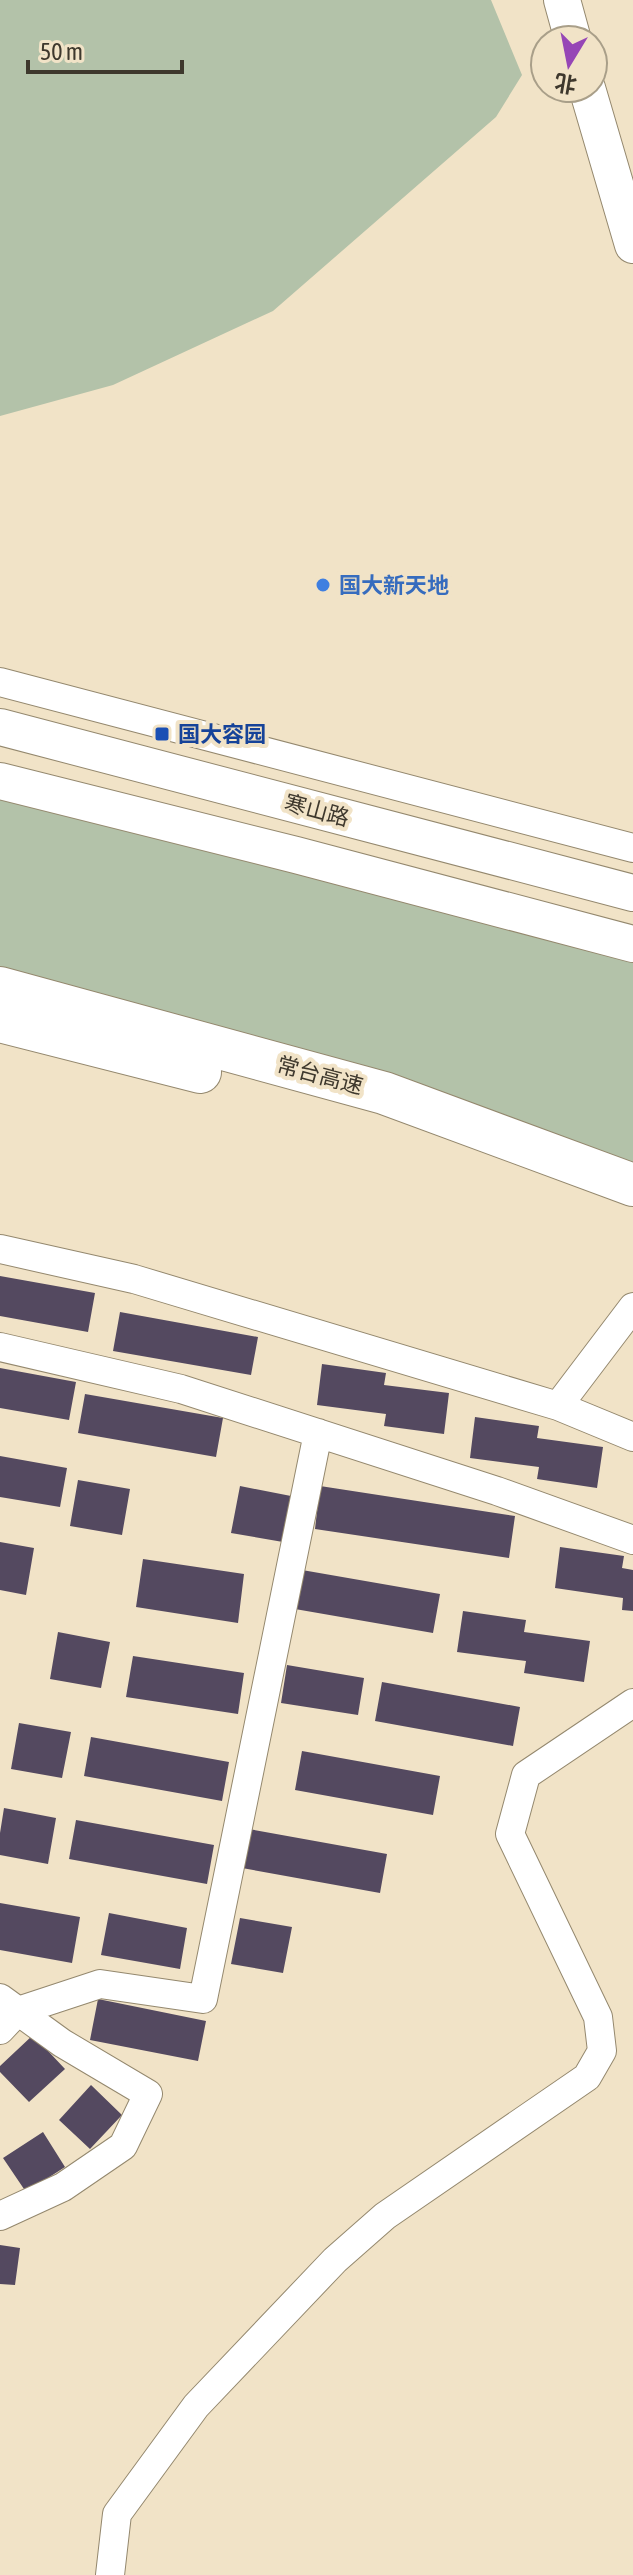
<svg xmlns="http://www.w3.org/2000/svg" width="633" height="2575" viewBox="0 0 633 2575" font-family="'Asap Condensed','Noto Sans SC',sans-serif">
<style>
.green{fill:#b3c2a9}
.building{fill:#544960}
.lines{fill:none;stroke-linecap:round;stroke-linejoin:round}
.minor-casing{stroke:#94886e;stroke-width:30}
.major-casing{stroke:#94886e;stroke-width:38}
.highway-casing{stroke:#94886e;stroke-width:44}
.minor{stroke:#fff;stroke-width:28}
.major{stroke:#fff;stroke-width:36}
.highway{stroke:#fff;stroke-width:42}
.shop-dot{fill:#3f7fe0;stroke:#f1e3c7;stroke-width:3}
.transit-dot{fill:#1a4fb4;stroke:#f1e3c7;stroke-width:3}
.labels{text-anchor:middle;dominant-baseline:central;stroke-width:8;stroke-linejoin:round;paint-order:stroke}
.shop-label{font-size:22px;font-weight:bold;fill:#366cbe;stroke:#f1e3c7;text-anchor:start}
.transit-label{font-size:22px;font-weight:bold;fill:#164399;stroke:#f1e3c7;text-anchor:start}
.street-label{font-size:22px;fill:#3e382d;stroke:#f1e3c7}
</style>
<rect width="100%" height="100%" fill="#f1e3c7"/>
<path class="green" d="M 0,0 L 491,0 L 522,75 L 496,117 L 273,311 L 113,385 L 0,416 Z
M 0,781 L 633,944 L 633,1185 L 0,988 Z"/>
<path class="building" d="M 0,1276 L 95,1293 L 88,1332 L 0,1316 Z
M 120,1312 L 258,1337 L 251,1375 L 113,1351 Z
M 322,1364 L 386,1373 L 384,1385 L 449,1393 L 444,1434 L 384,1426 L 386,1414 L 317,1405 Z
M 0,1368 L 76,1382 L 69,1420 L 0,1408 Z
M 85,1394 L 223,1418 L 216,1457 L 78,1433 Z
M 475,1417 L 539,1426 L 537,1438 L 603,1447 L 597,1488 L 537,1479 L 539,1467 L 470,1458 Z
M 0,1456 L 67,1468 L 60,1507 L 0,1497 Z
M 78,1480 L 130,1489 L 122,1535 L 70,1526 Z
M 240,1486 L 291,1496 L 283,1542 L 231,1533 Z
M 320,1486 L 515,1516 L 509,1558 L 315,1529 Z
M 0,1542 L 34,1548 L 26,1595 L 0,1590 Z
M 560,1547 L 624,1556 L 622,1568 L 633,1570 L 633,1611 L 622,1610 L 623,1598 L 555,1588 Z
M 143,1559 L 244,1574 L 238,1623 L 136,1607 Z
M 302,1570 L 440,1594 L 433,1633 L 295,1609 Z
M 463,1611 L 526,1620 L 524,1632 L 590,1641 L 584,1682 L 524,1673 L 526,1661 L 457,1652 Z
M 58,1632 L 110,1642 L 101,1688 L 50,1679 Z
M 133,1656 L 244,1673 L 238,1714 L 126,1697 Z
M 287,1665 L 364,1678 L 358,1715 L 281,1703 Z
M 382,1682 L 520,1707 L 513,1746 L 375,1721 Z
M 19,1723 L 71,1732 L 62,1778 L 11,1769 Z
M 91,1737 L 229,1762 L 222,1801 L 84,1776 Z
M 302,1751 L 440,1776 L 433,1815 L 295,1790 Z
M 4,1808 L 56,1818 L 48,1864 L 0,1855 L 0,1833 Z
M 76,1820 L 214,1845 L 207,1884 L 69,1859 Z
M 249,1829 L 387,1854 L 380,1893 L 242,1868 Z
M 0,1903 L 80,1917 L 72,1963 L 0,1950 Z
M 109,1913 L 187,1928 L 180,1969 L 101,1955 Z
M 240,1918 L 292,1927 L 283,1973 L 231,1964 Z
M 98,1999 L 206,2021 L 198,2061 L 90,2040 Z
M 33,2035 L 65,2069 L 29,2102 L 0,2072 L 0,2066 Z
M 91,2085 L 122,2115 L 90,2149 L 59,2120 Z
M 43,2132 L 65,2167 L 26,2192 L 3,2158 Z
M 0,2245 L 20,2248 L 15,2285 L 0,2284 Z"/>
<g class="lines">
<defs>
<path id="minor" d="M 0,682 L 633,848
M 0,1249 L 134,1279 L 558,1406 L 633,1437
M 0,1347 L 181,1389 L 497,1491 L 633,1540
M 558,1406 L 633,1307
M 0,1998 L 62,2043 L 148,2094 L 123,2146 L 63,2187 L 0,2216
M 0,2030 L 18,2011 L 100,1984 L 203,1999 L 318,1433
M 110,2575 L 117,2514 L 196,2406 L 335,2260 L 385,2216 L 587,2077 L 602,2051 L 598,2017 L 510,1834 L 526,1775 L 633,1703"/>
<path id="major" d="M 562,0 L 573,40
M 587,88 L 633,245
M 0,727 L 633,893
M 0,781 L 296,855 L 633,944"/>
<path id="highway" d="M 0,988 L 384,1093 L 633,1185
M 0,1021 L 200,1072"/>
</defs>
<use href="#minor" class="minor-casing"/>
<use href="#major" class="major-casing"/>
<use href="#highway" class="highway-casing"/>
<use href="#minor" class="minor"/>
<use href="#major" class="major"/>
<use href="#highway" class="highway"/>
</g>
<circle class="shop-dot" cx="323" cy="585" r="8"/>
<rect class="transit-dot" x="154" y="726" width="16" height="16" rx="4"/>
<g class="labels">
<g class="shop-label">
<text x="339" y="585">国大新天地</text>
</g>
<g class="transit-label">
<text x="178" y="734">国大容园</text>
</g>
<g class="street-label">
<text transform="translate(317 810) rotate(15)">寒山路</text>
<text transform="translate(320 1075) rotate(15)">常台高速</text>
</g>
</g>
<g transform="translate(569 64) rotate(190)"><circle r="38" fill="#f1e3c7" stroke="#a99f89" stroke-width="2"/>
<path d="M0-6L14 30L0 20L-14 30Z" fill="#9646b6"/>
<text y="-12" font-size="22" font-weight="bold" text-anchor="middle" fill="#3e382d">北</text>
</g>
<path d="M28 60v12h154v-12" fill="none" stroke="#3e382d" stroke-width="4"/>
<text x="40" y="60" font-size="24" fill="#3e382d" stroke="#f1e3c7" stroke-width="6" paint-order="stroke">50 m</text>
</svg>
